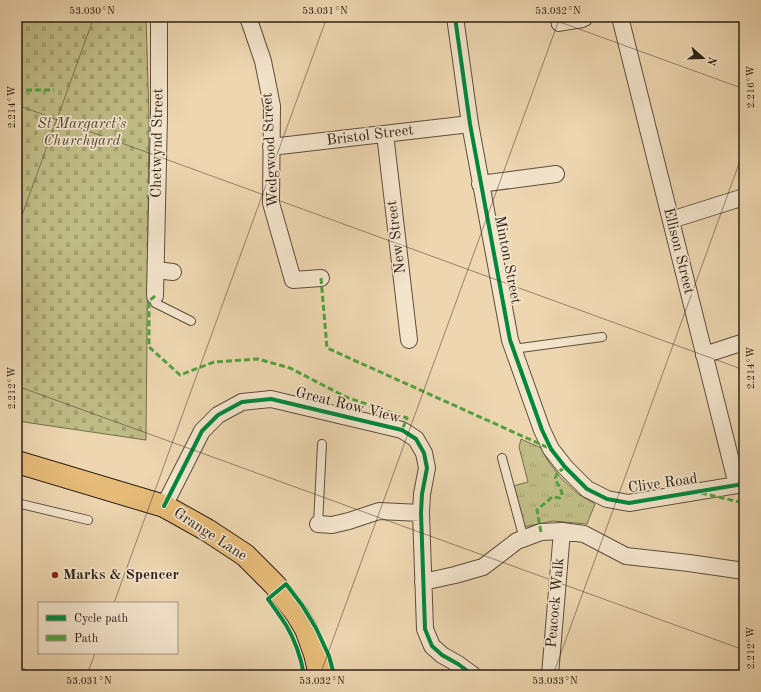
<svg xmlns="http://www.w3.org/2000/svg" width="761" height="692" viewBox="0 0 761 692" font-family="'Old Standard TT',serif">
<style>
.grass{fill:url(#grass-tufts);stroke:#766e4e}
.cemetery{fill:url(#cemetery-stones);stroke:#766e4e}
.lines{fill:none;stroke-linecap:round;stroke-linejoin:round}
.service-casing{stroke:#5d4e3d;stroke-width:10}
.minor-casing{stroke:#5d4e3d;stroke-width:18}
.trunk-casing{stroke:#2d2017;stroke-width:24}
.service{stroke:#f3e4cc;stroke-width:8}
.minor{stroke:#f3e4cc;stroke-width:16}
.trunk{stroke:#e6bb78;stroke-width:22}
.quiet{stroke:#52a240;stroke-width:3;stroke-dasharray:6 3;stroke-linecap:butt}
.cycleway-casing{stroke:#f3e4cc;stroke-width:6}
.cycleway{stroke:#00873e;stroke-width:4}
.ticks{fill:none;stroke:#2d2017;stroke-width:1;stroke-opacity:0.45}
.poi-dot{fill:#8f2418;stroke:#f3e4cc;stroke-width:1.5}
.labels{text-anchor:middle;dominant-baseline:central;stroke-width:3.5;stroke-linejoin:round;paint-order:stroke}
.park-label{font-size:15px;font-style:italic;fill:#524733;stroke:#f3e4cc}
.street-label{font-size:15px;fill:#2d2017;stroke:#f3e4cc}
.poi-label{font-size:15px;font-weight:bold;fill:#2d2017;stroke:#f3e4cc;text-anchor:start}
.neatline{fill:none;stroke:#2d2017;stroke-width:1.5}
.ticks-label{font-size:10px;text-anchor:middle;fill:#2d2017}
</style>
<defs>
<pattern id="grass-tufts" width="24" height="20" patternUnits="userSpaceOnUse"><rect width="24" height="20" fill="#c0bc86"/><path d="M3 7l-1-3M5 7V3M7 7l1-3M15 17l-1-3M17 17v-4M19 17l1-3" fill="none" stroke="#a5a173"/></pattern>
<pattern id="cemetery-stones" width="16" height="16" patternUnits="userSpaceOnUse"><rect width="16" height="16" fill="#c0bc86"/><path d="M2 7V4a2 2 0 0 1 4 0v3zM10 15v-3a2 2 0 0 1 4 0v3z" fill="#a5a173"/></pattern>
</defs>
<rect width="100%" height="100%" fill="#edd6b0"/>
<filter id="stains"><feTurbulence type="fractalNoise" baseFrequency=".005" numOctaves="4"/><feColorMatrix values="0 0 0 0 .2 0 0 0 0 .09 0 0 0 0 .02 0 0 0 .5 -.17"/></filter>
<radialGradient id="worn" r=".72"><stop offset=".6" stop-color="#630" stop-opacity="0"/><stop offset="1" stop-color="#630" stop-opacity=".3"/></radialGradient>
<path class="grass" d="M 521,439 L 541,448 L 548,461 L 560,477 L 578,494 L 595,504 L 587,524 L 553,521 L 524,527 L 513,486 L 528,482 L 519,447 Z"/>
<path class="cemetery" d="M 17,17 L 146,17 L 149,117 L 146,440 L 17,421 Z"/>
<g class="lines">
<defs>
<path id="service" d="M 554,17 L 556,25 L 558,27 L 583,23 L 587,21 L 588,17
M 155,296 L 155,303 L 191,321
M 513,349 L 602,337
M 502,458 L 524,539
M 17,503 L 88,520
M 318,524 L 322,444"/>
<path id="minor" d="M 248,17 L 263,61 L 272,106 L 271,203 L 293,280 L 321,278
M 455,17 L 470,124 L 510,340 L 542,430 L 551,449 L 565,467 L 587,489 L 607,499 L 629,503 L 737,485 L 744,483
M 620,17 L 737,485
M 385,134 L 409,340
M 271,147 L 470,124
M 480,184 L 556,174
M 671,220 L 744,197
M 156,270 L 173,272
M 155,296 L 159,116 L 159,17
M 704,355 L 744,342
M 164,506 L 202,431 L 218,415 L 242,402 L 271,399 L 402,430 L 416,439 L 424,453 L 427,468 L 422,494 L 421,513 L 425,629 L 432,646 L 442,655 L 458,664 L 473,675
M 318,524 L 332,525 L 349,521 L 379,511 L 421,513
M 423,582 L 455,575 L 483,567 L 517,541 L 541,532 L 562,531 L 584,534 L 626,556 L 689,563 L 744,571
M 550,675 L 562,531"/>
<path id="trunk" d="M 17,462 L 164,506 L 207,530 L 245,555 L 275,585 L 297,614 L 306,629 L 315,654 L 320,675"/>
</defs>
<use href="#service" class="service-casing"/>
<use href="#minor" class="minor-casing"/>
<use href="#trunk" class="trunk-casing"/>
<use href="#service" class="service"/>
<use href="#minor" class="minor"/>
<use href="#trunk" class="trunk"/>
<path class="quiet" d="M 17,90 L 54,90
M 321,278 L 327,348 L 551,449
M 155,296 L 149,301 L 149,347 L 180,375 L 214,362 L 258,359 L 290,368 L 346,397 L 407,418 L 402,430
M 701,493 L 744,503
M 541,532 L 537,510 L 552,497 L 560,498 L 562,496 C 562,481 545,481 565,467"/>
<defs>
<path id="cycleway" d="M 455,17 L 470,124 L 510,340 L 542,430 L 551,449 L 565,467 L 587,489 L 607,499 L 629,503 L 737,485 L 744,483
M 164,506 L 202,431 L 218,415 L 242,402 L 271,399 L 402,430 L 416,439 L 424,453 L 427,468 L 422,494 L 421,513 L 425,629 L 432,646 L 442,655 L 458,664 L 473,675
M 304,675 C 301,658 295,640 286,625 C 280,616 274,607 268,599 L 286,584 L 302,605 L 316,628 L 329,656 L 334,675"/>
</defs>
<use href="#cycleway" class="cycleway-casing"/>
<use href="#cycleway" class="cycleway"/>
</g>
<path class="ticks" d="M 546,17 L 744,89M 17,105 L 744,370M 17,229 L 94,17M 17,386 L 744,650M 114,603 L 327,17M 17,666 L 41,675M 87,675 L 95,653M 320,675 L 560,17M 553,675 L 744,150"/>
<circle class="poi-dot" cx="55" cy="575" r="4"/>
<g class="labels">
<g class="park-label">
<text x="82" y="124">St Margaret’s<tspan x="82" dy="17">Churchyard</tspan></text>
</g>
<g class="street-label">
<text transform="translate(370 136) rotate(-7)">Bristol Street</text>
<text transform="translate(158 143) rotate(-89)">Chetwynd Street</text>
<text transform="translate(271 150) rotate(-93)">Wedgwood Street</text>
<text transform="translate(397 237) rotate(-97)">New Street</text>
<text transform="translate(678 251) rotate(76)">Ellison Street</text>
<text transform="translate(507 260) rotate(79)">Minton Street</text>
<text transform="translate(348 406) rotate(14)">Great Row View</text>
<text transform="translate(663 484) rotate(-8)">Clive Road</text>
<text transform="translate(210 535) rotate(33)">Grange Lane</text>
<text transform="translate(556 603) rotate(-85)">Peacock Walk</text>
</g>
<g class="poi-label">
<text x="63" y="575">Marks &amp; Spencer</text>
</g>
</g>
<rect width="761" height="692" fill="none" stroke="#edd6b0" stroke-width="44"/>
<rect x="38" y="602" width="140" height="52" fill="#f3e4cc" stroke="#a49684"/>
<rect x="46" y="615" width="20" height="6" fill="#00873e" stroke="#a49684"/>
<text x="74" y="622" font-size="12" fill="#2d2017">Cycle path</text>
<rect x="46" y="635" width="20" height="6" fill="#52a240" stroke="#a49684"/>
<text x="74" y="642" font-size="12" fill="#2d2017">Path</text>
<g transform="translate(703 58) rotate(110)" stroke="#f3e4cc" stroke-width="3" paint-order="stroke">
<path d="M0-3L7 15L0 10L-7 15Z" fill="#2d2017"/>
<text y="-6" font-size="11" font-weight="bold" text-anchor="middle" fill="#2d2017">N</text>
</g>
<rect x="22" y="22" width="717" height="648" class="neatline"/>
<g class="ticks-label">
<text x="92" y="14">53.030°N</text>
<text x="325" y="14">53.031°N</text>
<text x="558" y="14">53.032°N</text>
<text transform="translate(750 87) rotate(-90)" y="4">2.216°W</text>
<text transform="translate(11 107) rotate(-90)" y="4">2.214°W</text>
<text transform="translate(750 368) rotate(-90)" y="4">2.214°W</text>
<text transform="translate(11 388) rotate(-90)" y="4">2.212°W</text>
<text transform="translate(750 648) rotate(-90)" y="4">2.212°W</text>
<text x="89" y="684">53.031°N</text>
<text x="322" y="684">53.032°N</text>
<text x="555" y="684">53.033°N</text>
</g>
<rect width="100%" height="100%" filter="url(#stains)"/>
<rect width="100%" height="100%" fill="url(#worn)"/>
</svg>
